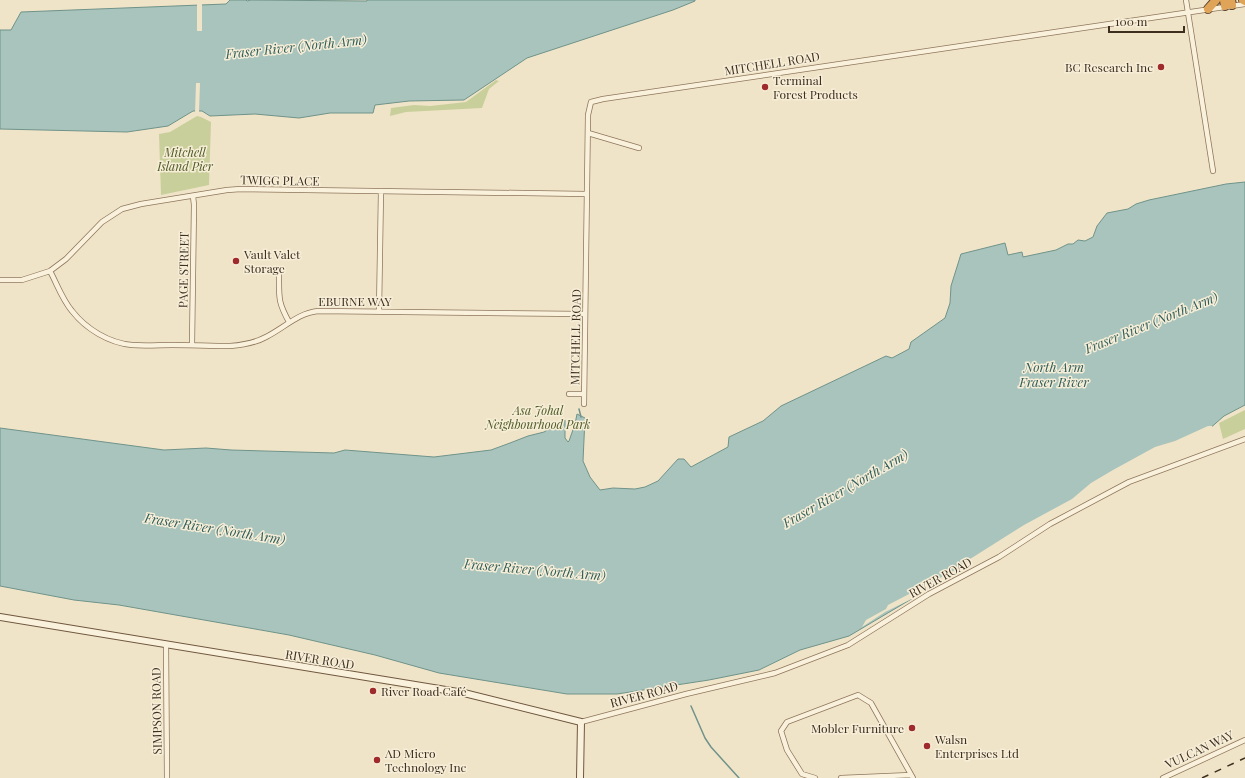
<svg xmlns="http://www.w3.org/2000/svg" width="1245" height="778" viewBox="0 0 1245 778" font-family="'Playfair Display',serif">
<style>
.green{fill:#c9cf9b}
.water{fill:#a9c4bc;stroke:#6f938a}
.pier{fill:#f0e4c8}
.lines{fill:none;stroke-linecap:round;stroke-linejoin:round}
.stream{stroke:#6f938a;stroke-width:1.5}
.street-casing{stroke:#8d765c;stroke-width:6}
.secondary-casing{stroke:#6f573f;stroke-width:8}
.highway-casing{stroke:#5b4430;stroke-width:10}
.street{stroke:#faf1dc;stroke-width:4.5}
.secondary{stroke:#faf1dc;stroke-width:6}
.highway{stroke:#e0a458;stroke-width:8}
.rail{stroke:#3d2e20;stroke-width:1.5;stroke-dasharray:7 7;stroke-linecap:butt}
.poi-dot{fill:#9e2a2b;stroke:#f7eed8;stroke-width:1.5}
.labels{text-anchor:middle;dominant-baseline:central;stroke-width:3;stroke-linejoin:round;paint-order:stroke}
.street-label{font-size:12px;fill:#3d2e20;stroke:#f7eed8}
.poi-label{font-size:12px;fill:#3d2e20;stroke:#f7eed8;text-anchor:start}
.park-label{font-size:12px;font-style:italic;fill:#4d5a26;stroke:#f7eed8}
.water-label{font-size:13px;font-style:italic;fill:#2f5d5a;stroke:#f7eed8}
</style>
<rect width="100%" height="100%" fill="#f0e4c8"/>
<path class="green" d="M 496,80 L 499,81 L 489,89 L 482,108 L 406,112 L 390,116 L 391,108 L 414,105 L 430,106 L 466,102 Z
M 197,116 L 201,117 L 211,122 L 209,185 L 161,195 L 159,134 L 170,132 Z
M 1245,410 L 1245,429 L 1223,439 L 1219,423 Z"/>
<path class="water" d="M 230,0 L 246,0 L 247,1 L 251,0 L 367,1 L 367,0 L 695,0 L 695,1 L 673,10 L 527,58 L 464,100 L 409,101 L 375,105 L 373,113 L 330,113 L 299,118 L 255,114 L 210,116 L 202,111 L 193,111 L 168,126 L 127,132 L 0,129 L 0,30 L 11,30 L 21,12 L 226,4 Z
M 1245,182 L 1245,405 L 1224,416 L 1208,430 L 1145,459 L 1016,537 L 849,636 L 800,650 L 759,670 L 709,680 L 617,694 L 567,694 L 439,673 L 375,655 L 289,635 L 119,605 L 74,600 L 0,586 L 0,428 L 164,450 L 206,448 L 231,450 L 334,453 L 345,450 L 434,457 L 491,450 L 510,443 L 528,436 L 544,432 L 565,420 L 565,438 L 568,442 L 569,441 L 575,424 L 577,414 L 585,418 L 583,461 L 590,477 L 600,490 L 613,488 L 635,489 L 645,487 L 658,481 L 678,459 L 684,459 L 691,467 L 728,447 L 729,437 L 763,421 L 781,406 L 886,356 L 892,358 L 909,349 L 911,342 L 945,318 L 950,303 L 951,286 L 961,254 L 1005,243 L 1008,255 L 1022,252 L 1023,257 L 1056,250 L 1068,244 L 1073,244 L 1078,240 L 1085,241 L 1093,237 L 1097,226 L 1107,213 L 1128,209 L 1136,204 L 1149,200 L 1226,184 Z"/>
<path class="pier" d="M 197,3 L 202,3 L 202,31 L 197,31 Z
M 196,83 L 200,83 L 199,113 L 195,113 Z
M 1208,426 L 1212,426 L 1213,428 L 1209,432 L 1146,461 L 1072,508 L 1042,524 L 934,588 L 885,612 L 862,627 L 866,620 L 886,609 L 888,605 L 957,569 L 959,566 L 1024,525 L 1072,499 L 1091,483 L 1113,470 L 1155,447 L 1175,441 Z"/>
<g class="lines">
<path class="stream" d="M 579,409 L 581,417
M 691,706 L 705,738 L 711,747 L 739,778"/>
<defs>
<path id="street" d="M 1186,0 L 1213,171
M 588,133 L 639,148
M 50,271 C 57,284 62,299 72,311 C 86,329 109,343 132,345 C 145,346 159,345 172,345 C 191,345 211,346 230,346 C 243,345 255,343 266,337 C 284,328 298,313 318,311 L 584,314
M 279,275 C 279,298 278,302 289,322
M 0,280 L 22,280 L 50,271 L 66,259 L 102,222 L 122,209 L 141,204 L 227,190 L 241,189 L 586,194
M 379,311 L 381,191
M 192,345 L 194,205 L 193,196
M 569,394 L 584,394
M 584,404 L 588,115 L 591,102 L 603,99 L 1245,4
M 166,644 L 167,778
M 581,722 L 686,694 L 775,673 L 848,645 L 929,594 L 999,557 L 1050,524 L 1129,482 L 1245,439
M 815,778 L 802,774 L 787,750 L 781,731 L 787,722 L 858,695 L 871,703 L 913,778
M 841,778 L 911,775
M 1163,778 L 1245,740"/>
<path id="secondary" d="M 0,617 L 464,693 L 581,722 L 580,778"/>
<path id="highway" d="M 1224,0 L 1225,6
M 1231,0 L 1232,5
M 1243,0 L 1245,1
M 1208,9 L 1216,0"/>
</defs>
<use href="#street" class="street-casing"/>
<use href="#secondary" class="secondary-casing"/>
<use href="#highway" class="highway-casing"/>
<use href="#street" class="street"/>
<use href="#secondary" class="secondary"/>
<use href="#highway" class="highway"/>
<path class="rail" d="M 1202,778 L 1245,758"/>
</g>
<g class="poi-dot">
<circle cx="1161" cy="67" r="4"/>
<circle cx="765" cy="87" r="4"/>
<circle cx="236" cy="261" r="4"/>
<circle cx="373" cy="691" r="4"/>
<circle cx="912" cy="728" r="4"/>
<circle cx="927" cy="746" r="4"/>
<circle cx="377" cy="760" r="4"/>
</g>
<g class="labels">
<g class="street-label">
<text transform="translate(772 63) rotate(-9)">MITCHELL ROAD</text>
<text transform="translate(280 180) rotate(1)">TWIGG PLACE</text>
<text transform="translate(183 270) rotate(-89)">PAGE STREET</text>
<text x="355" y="301">EBURNE WAY</text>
<text transform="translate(575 337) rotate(-89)">MITCHELL ROAD</text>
<text transform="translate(940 577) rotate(-29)">RIVER ROAD</text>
<text transform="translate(320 659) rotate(9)">RIVER ROAD</text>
<text transform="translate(644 694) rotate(-15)">RIVER ROAD</text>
<text transform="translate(156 711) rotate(-91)">SIMPSON ROAD</text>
<text transform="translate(1199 749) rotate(-25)">VULCAN WAY</text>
</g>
<g class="poi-label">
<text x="1153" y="67" text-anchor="end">BC Research Inc</text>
<text x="773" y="80">Terminal<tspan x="773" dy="14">Forest Products</tspan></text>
<text x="244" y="254">Vault Valet<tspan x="244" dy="14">Storage</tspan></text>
<text x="381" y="691">River Road Café</text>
<text x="904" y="728" text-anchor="end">Mobler Furniture</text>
<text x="935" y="739">Walsn<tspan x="935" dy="14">Enterprises Ltd</tspan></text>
<text x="385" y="753">AD Micro<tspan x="385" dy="14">Technology Inc</tspan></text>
</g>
<g class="park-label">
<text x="185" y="152">Mitchell<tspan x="185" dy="14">Island Pier</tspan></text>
<text x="538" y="410">Asa Johal<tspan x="538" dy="14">Neighbourhood Park</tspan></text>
</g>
<g class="water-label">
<text transform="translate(296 46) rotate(-6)">Fraser River (North Arm)</text>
<text transform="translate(1151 322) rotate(-22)">Fraser River (North Arm)</text>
<text x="1054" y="366">North Arm<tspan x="1054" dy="15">Fraser River</tspan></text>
<text transform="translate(845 488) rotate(-30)">Fraser River (North Arm)</text>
<text transform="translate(215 528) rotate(9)">Fraser River (North Arm)</text>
<text transform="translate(535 569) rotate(5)">Fraser River (North Arm)</text>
</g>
</g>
<path d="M1109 26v6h75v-6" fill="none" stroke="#3d2e20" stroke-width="2"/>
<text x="1115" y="26" font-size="12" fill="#3d2e20" stroke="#f7eed8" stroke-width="3" paint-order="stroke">100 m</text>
</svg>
